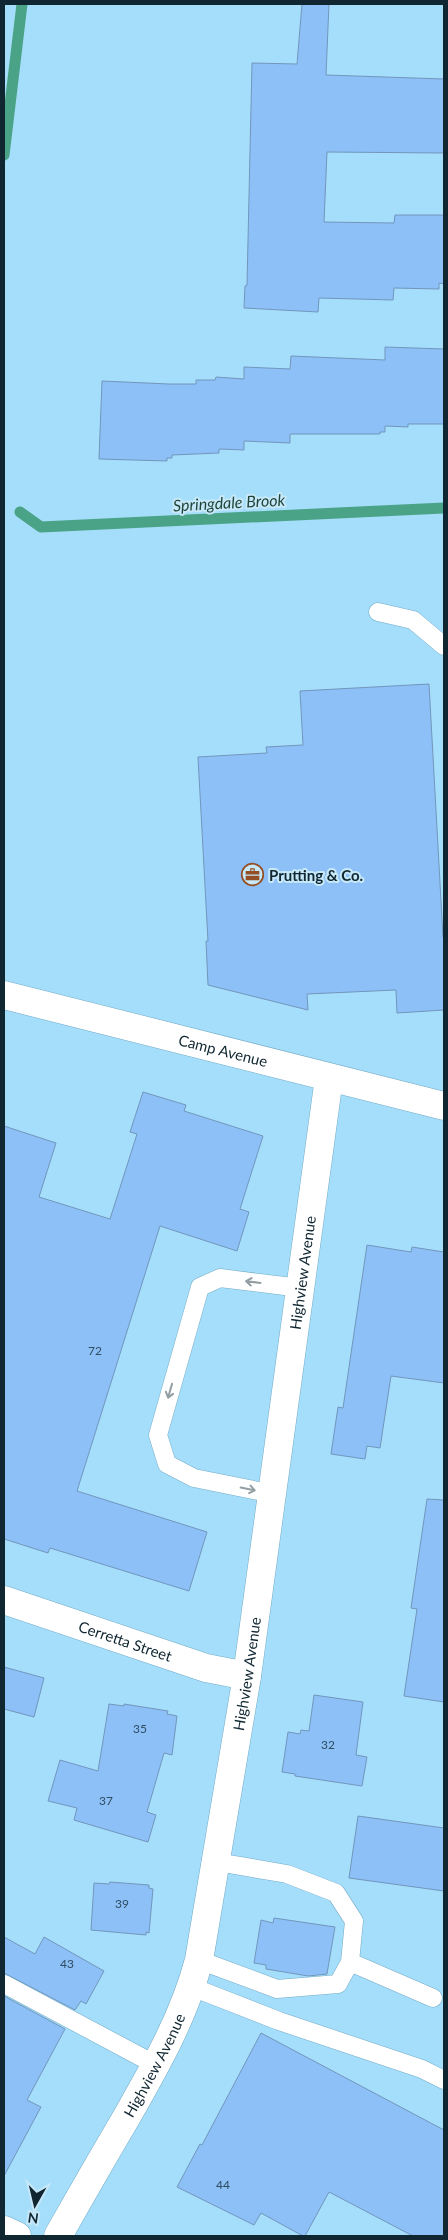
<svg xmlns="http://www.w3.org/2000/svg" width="448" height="2240" viewBox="0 0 448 2240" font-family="Lato,sans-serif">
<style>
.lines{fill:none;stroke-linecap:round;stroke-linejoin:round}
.stream{stroke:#4ba387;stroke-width:11}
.building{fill:#8cc0f6;stroke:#7296bd}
.lane-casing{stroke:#73abc6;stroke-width:19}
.street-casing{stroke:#73abc6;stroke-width:29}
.secondary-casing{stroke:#73abc6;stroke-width:29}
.lane{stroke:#fff;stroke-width:18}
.street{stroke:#fff;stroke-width:28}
.secondary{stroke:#fff;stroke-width:28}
.oneway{stroke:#939ea3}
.labels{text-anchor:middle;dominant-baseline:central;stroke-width:4;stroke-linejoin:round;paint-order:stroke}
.number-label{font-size:12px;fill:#2f4d63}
.poi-label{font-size:15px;font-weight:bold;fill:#102732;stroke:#c7e8f9;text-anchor:start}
.street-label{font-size:15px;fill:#102732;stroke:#c7e8f9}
.water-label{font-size:16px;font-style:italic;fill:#1f4639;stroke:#c7e8f9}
</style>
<rect width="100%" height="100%" fill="#a5defb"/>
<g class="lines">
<path class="stream" d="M 4,155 L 22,4
M 20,512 L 41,527 L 444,508"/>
</g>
<path class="building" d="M 302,4 L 329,4 L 326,75 L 444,79 L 444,153 L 327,152 L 324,222 L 394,223 L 395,215 L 444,215 L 444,284 L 439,283 L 439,289 L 394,288 L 393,300 L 319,298 L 318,312 L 244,308 L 245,286 L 247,285 L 252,63 L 297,64 Z
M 385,347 L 444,349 L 444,424 L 408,424 L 408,427 L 385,426 L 385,432 L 380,432 L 380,434 L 290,434 L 290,443 L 244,441 L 244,450 L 219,449 L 219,453 L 172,455 L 172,458 L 167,458 L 167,461 L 99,459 L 102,381 L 169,384 L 196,384 L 196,380 L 215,380 L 216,377 L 244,379 L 244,367 L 290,369 L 291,356 L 385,360 Z
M 429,684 L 443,937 L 444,936 L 444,1010 L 397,1013 L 396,990 L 307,994 L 308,1010 L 208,985 L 206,941 L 208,941 L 198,757 L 267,753 L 266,747 L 303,745 L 300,691 Z
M 143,1092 L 186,1105 L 184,1111 L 263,1136 L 240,1209 L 249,1212 L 237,1251 L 160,1226 L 77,1491 L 207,1532 L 189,1591 L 50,1548 L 48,1553 L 4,1539 L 4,1126 L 56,1143 L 39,1197 L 110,1219 L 137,1134 L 130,1132 Z
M 367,1245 L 411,1252 L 412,1247 L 444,1252 L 444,1383 L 391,1376 L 380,1448 L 367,1446 L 365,1459 L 331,1454 L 338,1407 L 343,1408 Z
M 427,1499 L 444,1500 L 444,1702 L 404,1696 L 417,1609 L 411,1608 Z
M 4,1667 L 44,1678 L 34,1717 L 4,1709 Z
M 314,1695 L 363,1702 L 356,1755 L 367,1757 L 362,1786 L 295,1776 L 295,1774 L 282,1772 L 288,1732 L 300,1734 L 301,1730 L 309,1731 Z
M 109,1704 L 124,1706 L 124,1704 L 168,1711 L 167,1714 L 177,1716 L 172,1755 L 164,1753 L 147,1812 L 156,1815 L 148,1842 L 74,1820 L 77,1808 L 48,1801 L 60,1760 L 98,1771 Z
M 358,1816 L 444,1828 L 444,1891 L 349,1878 Z
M 110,1882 L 149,1885 L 149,1888 L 153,1889 L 149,1933 L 146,1932 L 146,1935 L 91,1930 L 94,1883 L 109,1884 Z
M 274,1918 L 335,1927 L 327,1974 L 308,1976 L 266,1969 L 266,1965 L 254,1963 L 261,1920 L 273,1923 Z
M 4,1937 L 35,1954 L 44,1937 L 104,1971 L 86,2004 L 81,2001 L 75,2010 L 4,1973 Z
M 4,1996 L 65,2029 L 27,2100 L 41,2107 L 4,2176 Z
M 261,2033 L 444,2130 L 444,2236 L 413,2236 L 329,2192 L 305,2236 L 303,2236 L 261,2213 L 254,2225 L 177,2187 L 200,2144 L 202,2145 Z"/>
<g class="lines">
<defs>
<path id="lane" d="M 378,612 L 413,620 L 444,646
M 273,1494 L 194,1478 L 167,1464 L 158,1435 L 200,1287 L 220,1278 L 301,1288
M 217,1862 L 287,1874 L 336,1893 L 354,1921 L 350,1962
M 199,1960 L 277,1989 L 338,1984 L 350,1962 L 433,1998
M 4,1984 L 156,2065
M 192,1987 L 279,2021 L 422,2069 L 444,2080"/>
<g id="street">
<path id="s1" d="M 4,1600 L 206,1668 L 247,1676"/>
<path d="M 4,2230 L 17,2236"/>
<path id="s2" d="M 58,2236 C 80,2197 103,2157 126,2118 C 155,2067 184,2017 199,1960 L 247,1676 L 329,1078"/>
</g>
<g id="secondary">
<path id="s3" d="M 4,995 L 444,1106"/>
</g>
</defs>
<use href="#lane" class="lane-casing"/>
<use href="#street" class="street-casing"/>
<use href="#secondary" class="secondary-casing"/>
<use href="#lane" class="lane"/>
<use href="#street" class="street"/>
<use href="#secondary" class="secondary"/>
</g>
<defs><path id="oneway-shaft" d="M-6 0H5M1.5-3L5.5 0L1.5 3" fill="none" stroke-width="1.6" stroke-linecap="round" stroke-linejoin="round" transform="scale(1.25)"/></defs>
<g class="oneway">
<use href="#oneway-shaft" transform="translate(253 1282) rotate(-173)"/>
<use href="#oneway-shaft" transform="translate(170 1391) rotate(106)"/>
<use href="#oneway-shaft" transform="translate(248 1489) rotate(11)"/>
</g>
<defs>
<symbol id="office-ring" viewBox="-11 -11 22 22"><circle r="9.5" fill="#c7e8f9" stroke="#944f24" stroke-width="1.5"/><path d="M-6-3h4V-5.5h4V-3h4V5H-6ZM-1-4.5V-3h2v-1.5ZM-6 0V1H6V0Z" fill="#944f24"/></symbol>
</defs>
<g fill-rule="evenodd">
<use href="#office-ring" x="240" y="862" width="25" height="25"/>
</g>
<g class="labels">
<g class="number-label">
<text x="95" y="1350">72</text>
<text x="140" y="1728">35</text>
<text x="328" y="1744">32</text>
<text x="106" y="1800">37</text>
<text x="122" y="1903">39</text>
<text x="67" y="1963">43</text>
<text x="223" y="2184">44</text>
</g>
<g class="poi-label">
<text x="269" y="875">Prutting &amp; Co.</text>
</g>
<g class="street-label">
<text stroke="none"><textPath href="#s3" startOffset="226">Camp Avenue</textPath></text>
<text stroke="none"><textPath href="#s2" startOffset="1006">Highview Avenue</textPath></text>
<text stroke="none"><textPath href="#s1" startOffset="128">Cerretta Street</textPath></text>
<text stroke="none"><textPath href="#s2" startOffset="601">Highview Avenue</textPath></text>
<text stroke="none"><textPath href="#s2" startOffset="196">Highview Avenue</textPath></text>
</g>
<g class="water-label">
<text transform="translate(229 502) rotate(-3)">Springdale Brook</text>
</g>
</g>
<rect width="448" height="2240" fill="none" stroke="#102732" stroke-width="10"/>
<g transform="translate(35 2205) rotate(188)" stroke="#c7e8f9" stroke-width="4" paint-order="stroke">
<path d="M0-4L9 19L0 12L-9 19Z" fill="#102732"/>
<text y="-8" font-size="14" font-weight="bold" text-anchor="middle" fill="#102732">N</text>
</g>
</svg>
